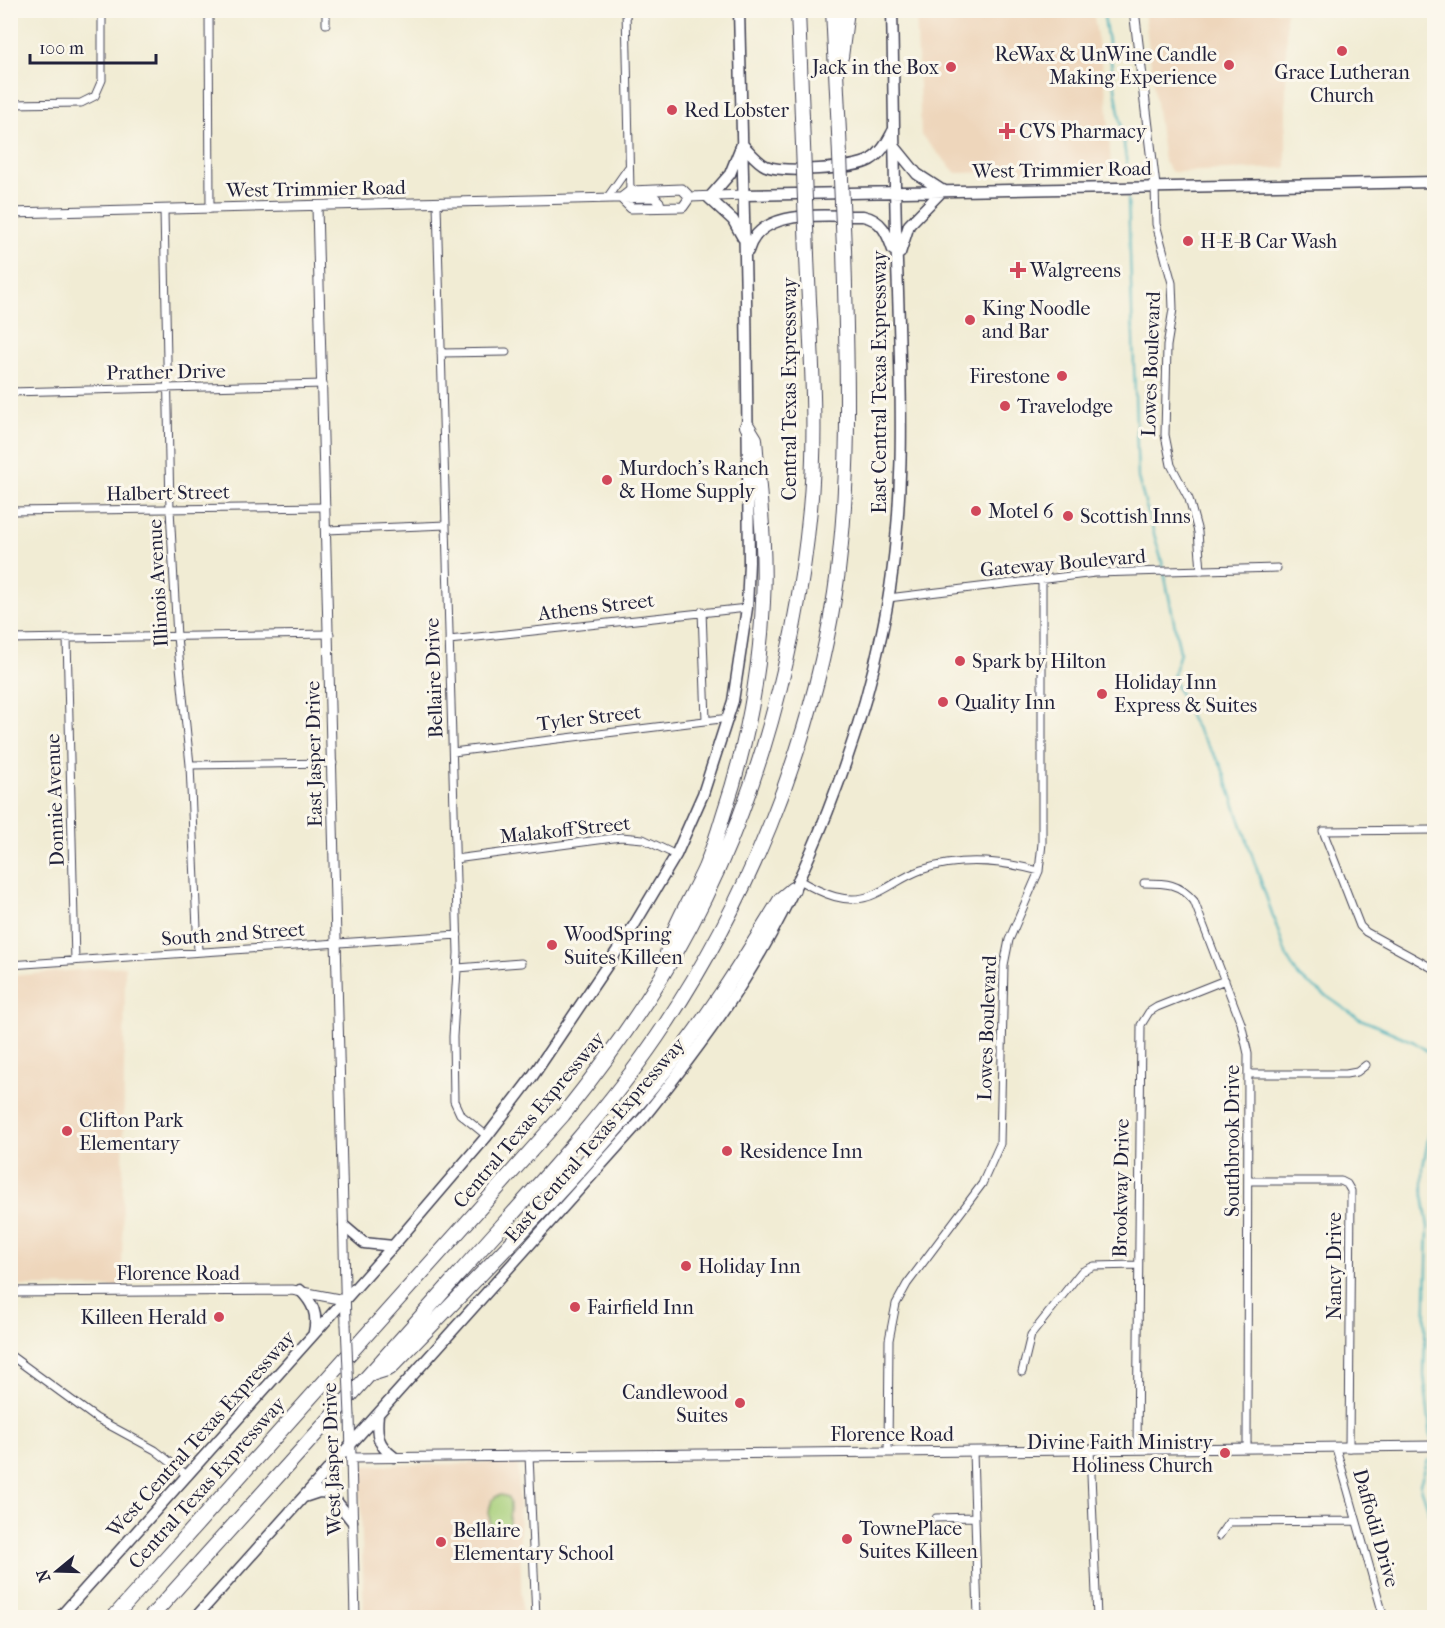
<svg xmlns="http://www.w3.org/2000/svg" width="1445" height="1628" viewBox="0 0 1445 1628" font-family="'IM FELL French Canon',serif">
<style>
.built{fill:#eed6bb}
.green{fill:#a8cf7a;stroke:#65785a;stroke-width:1.5}
.lines{fill:none;stroke-linecap:round;stroke-linejoin:round}
.stream{stroke:#3eaeba;stroke-width:2}
.minor-casing{stroke:#414052;stroke-width:9}
.tertiary-casing{stroke:#414052;stroke-width:11}
.secondary-casing{stroke:#414052;stroke-width:13}
.motorway-casing{stroke:#414052;stroke-width:16}
.minor{stroke:#fff;stroke-width:7}
.tertiary{stroke:#fff;stroke-width:9}
.secondary{stroke:#fff;stroke-width:10}
.motorway{stroke:#fff;stroke-width:14}
.tertiary-bridge-casing{stroke:#414052;stroke-width:11;stroke-linecap:butt}
.motorway-bridge-casing{stroke:#414052;stroke-width:16;stroke-linecap:butt}
.tertiary-bridge{stroke:#fff;stroke-width:9}
.motorway-bridge{stroke:#fff;stroke-width:14}
.poi-dot{fill:#d1495b;stroke:#fbf7ec;stroke-width:2}
.labels{text-anchor:middle;dominant-baseline:central;stroke-width:6;stroke-linejoin:round;paint-order:stroke}
.poi-label{font-size:20px;fill:#22223b;stroke:#fbf7ec;text-anchor:start}
.street-label{font-size:20px;fill:#22223b;stroke:#fbf7ec}
</style>
<rect width="100%" height="100%" fill="#fbf7ec"/>
<filter id="ink" filterUnits="userSpaceOnUse"><feTurbulence type="fractalNoise" baseFrequency=".0167" numOctaves="2"/><feDisplacementMap in="SourceGraphic" scale="12" xChannelSelector="R" yChannelSelector="G"/><feConvolveMatrix kernelMatrix="1 2 1 2 8 2 1 2 1" color-interpolation-filters="sRGB"/></filter>
<filter id="wash" filterUnits="userSpaceOnUse"><feTurbulence type="fractalNoise" baseFrequency=".008" numOctaves="4" result="noise"/><feDisplacementMap in="SourceGraphic" scale="24" xChannelSelector="R" yChannelSelector="G"/><feGaussianBlur stdDeviation="1.35" result="paint"/><feColorMatrix in="noise" values="0 0 0 0 0 0 0 0 0 0 0 0 0 0 0 0 0 1.4 0 .05"/><feComposite in="paint" operator="in"/></filter>
<g filter="url(#wash)">
<rect width="100%" height="100%" fill="#f1ecd4"/>
<path class="built" d="M 916,11 L 1093,11 L 1107,98 L 1111,170 L 956,173 L 921,135 Z
M 1144,11 L 1286,11 L 1286,168 L 1172,172 L 1164,162 Z
M 125,966 L 122,1287 L 11,1286 L 11,976 Z
M 518,1462 L 522,1617 L 364,1617 L 360,1466 Z"/>
<path class="green" d="M 501,1495 L 508,1497 C 514,1508 506,1518 510,1527 L 508,1531 L 493,1532 C 489,1521 486,1507 495,1497 Z"/>
<g class="lines">
<path class="stream" d="M 1103,10 L 1128,171
M 1128,199 L 1138,478 L 1162,562 L 1180,652 L 1173,678 L 1191,720 L 1221,765 L 1287,957 L 1299,977 L 1358,1018 L 1414,1042 L 1434,1056
M 1431,1438 L 1424,1375 L 1428,1227 L 1423,1195 L 1423,1167 L 1434,1108
M 1428,1460 L 1420,1484 L 1434,1526"/>
</g>
</g>
<g filter="url(#ink)">
<g class="lines">
<defs>
<path id="minor" d="M 209,10 L 210,209
M 326,10 L 326,24
M 626,10 L 630,191
M 10,104 L 81,103 L 95,96 L 102,80 L 102,10
M 1155,186 L 1156,224 L 1172,283 L 1173,309 L 1167,346 L 1165,435 L 1171,465 L 1189,499 L 1198,532 L 1201,571
M 607,198 L 628,168
M 437,204 L 458,953 L 453,1037 L 454,1101 L 460,1114 L 487,1136
M 164,211 L 170,509 L 177,637 L 190,765 L 198,952
M 441,353 L 506,352
M 10,392 L 323,384
M 10,511 L 326,507
M 327,530 L 446,525
M 888,598 L 1095,573 L 1277,568
M 702,611 L 706,720
M 67,638 L 75,961
M 10,639 L 330,634
M 449,640 L 747,608
M 453,752 L 729,718
M 190,765 L 333,763
M 1434,830 L 1323,831 L 1360,926 L 1366,932 L 1434,969
M 455,859 L 621,837 L 643,839 L 676,855
M 797,879 C 821,893 848,907 875,894 C 891,887 904,876 921,870 C 960,857 999,860 1039,871
M 1144,883 C 1166,883 1179,883 1194,901 L 1241,1023 L 1248,1054 L 1247,1448
M 10,965 L 458,935
M 458,968 L 521,963
M 1249,1074 L 1346,1074 L 1357,1072 L 1366,1065
M 1249,1181 L 1341,1181 L 1347,1184 L 1351,1191 L 1349,1448
M 10,1355 L 96,1418 L 155,1450 L 188,1476
M 1022,1372 L 1031,1335 L 1081,1272 L 1094,1266 L 1137,1265
M 1336,1448 L 1384,1618
M 1137,1449 L 1141,1025 L 1149,1012 L 1157,1007 L 1225,980
M 1090,1450 L 1097,1618
M 973,1451 L 978,1618
M 888,1452 L 889,1340 L 896,1304 L 907,1284 L 982,1184 L 1000,1144 L 1004,965 L 1009,940 L 1039,871 L 1042,843 L 1042,579
M 529,1455 L 536,1618
M 936,1518 L 975,1517
M 1219,1536 L 1229,1522 L 1356,1521"/>
<path id="tertiary" d="M 1134,10 L 1155,186
M 621,198 L 630,191 L 682,189 L 690,197 L 744,195
M 621,198 L 631,208 L 683,207 L 690,197
M 317,207 L 346,1324
M 10,213 L 654,197 L 659,202 L 660,207
M 10,1292 L 292,1290 L 344,1300
M 350,1416 L 355,1618
M 351,1458 L 1434,1446"/>
<path id="secondary" d="M 895,147 L 917,174 L 940,189
M 744,195 L 1434,182
M 743,238 L 733,220 L 709,198 L 730,174 L 742,144 C 749,151 757,162 766,166 C 783,173 854,169 870,160 C 882,153 887,142 893,131
M 748,251 C 760,206 828,217 863,216 C 882,220 887,233 893,250
M 900,253 L 909,225 L 943,190
M 344,1226 L 364,1243 L 393,1246
M 300,1290 C 313,1303 318,1314 314,1332
M 378,1414 C 376,1434 377,1445 394,1457
M 304,1497 L 319,1492 L 330,1493 L 352,1521
M 59,1618 L 393,1246 L 487,1136 L 532,1077 L 633,927 L 676,855 L 703,794 L 733,701 L 747,608 L 749,562 L 746,299 L 739,10
M 195,1618 L 644,1117 C 679,1073 714,1028 744,980 C 807,881 858,746 882,632 C 908,511 901,385 897,263 C 894,179 894,95 892,10"/>
<path id="motorway" d="M 798,10 L 802,118
M 833,10 L 839,133
M 841,57 L 847,10
M 665,963 C 670,929 691,899 705,868 C 712,851 718,833 723,816 C 746,748 760,674 763,602 C 766,548 759,493 755,439 L 747,426
M 371,1374 L 390,1368 C 481,1274 575,1180 658,1079 C 705,1023 743,961 781,899 L 793,889
M 113,1618 L 563,1115 C 599,1070 632,1025 662,976 C 747,837 795,671 810,509 C 818,425 810,339 807,255
M 150,1618 C 252,1504 355,1392 456,1277 C 525,1199 598,1123 657,1037 C 746,906 810,751 835,593 C 852,479 847,364 844,249"/>
</defs>
<use href="#minor" class="minor-casing"/>
<use href="#tertiary" class="tertiary-casing"/>
<use href="#secondary" class="secondary-casing"/>
<use href="#motorway" class="motorway-casing"/>
<use href="#minor" class="minor"/>
<use href="#tertiary" class="tertiary"/>
<use href="#secondary" class="secondary"/>
<use href="#motorway" class="motorway"/>
<defs>
<path id="tertiary-bridge" d="M 346,1324 L 350,1416"/>
<path id="motorway-bridge" d="M 802,118 L 807,255
M 839,133 L 844,249"/>
</defs>
<use href="#tertiary-bridge" class="tertiary-bridge-casing"/>
<use href="#motorway-bridge" class="motorway-bridge-casing"/>
<use href="#tertiary-bridge" class="tertiary-bridge"/>
<use href="#motorway-bridge" class="motorway-bridge"/>
</g>
</g>
<g class="poi-dot">
<circle cx="1342" cy="51" r="6"/>
<circle cx="1229" cy="65" r="6"/>
<circle cx="951" cy="67" r="6"/>
<circle cx="672" cy="110" r="6"/>
<path d="M1004 122h6v6h6v6h-6v6h-6v-6h-6v-6h6z"/>
<circle cx="1188" cy="241" r="6"/>
<path d="M1015 261h6v6h6v6h-6v6h-6v-6h-6v-6h6z"/>
<circle cx="970" cy="320" r="6"/>
<circle cx="1062" cy="376" r="6"/>
<circle cx="1005" cy="406" r="6"/>
<circle cx="607" cy="480" r="6"/>
<circle cx="976" cy="511" r="6"/>
<circle cx="1068" cy="516" r="6"/>
<circle cx="960" cy="661" r="6"/>
<circle cx="1102" cy="694" r="6"/>
<circle cx="943" cy="702" r="6"/>
<circle cx="552" cy="945" r="6"/>
<circle cx="67" cy="1131" r="6"/>
<circle cx="727" cy="1151" r="6"/>
<circle cx="686" cy="1266" r="6"/>
<circle cx="575" cy="1307" r="6"/>
<circle cx="219" cy="1317" r="6"/>
<circle cx="740" cy="1403" r="6"/>
<circle cx="1225" cy="1453" r="6"/>
<circle cx="847" cy="1539" r="6"/>
<circle cx="441" cy="1542" r="6"/>
</g>
<g class="labels">
<g class="poi-label">
<text x="1217" y="54" text-anchor="end">ReWax &amp; UnWine Candle<tspan x="1217" dy="23">Making Experience</tspan></text>
<text x="939" y="67" text-anchor="end">Jack in the Box</text>
<text x="1342" y="72" text-anchor="middle">Grace Lutheran<tspan x="1342" dy="23">Church</tspan></text>
<text x="684" y="110">Red Lobster</text>
<text x="1019" y="131">CVS Pharmacy</text>
<text x="1200" y="241">H-E-B Car Wash</text>
<text x="1030" y="270">Walgreens</text>
<text x="982" y="308">King Noodle<tspan x="982" dy="23">and Bar</tspan></text>
<text x="1050" y="376" text-anchor="end">Firestone</text>
<text x="1017" y="406">Travelodge</text>
<text x="619" y="468">Murdoch's Ranch<tspan x="619" dy="23">&amp; Home Supply</tspan></text>
<text x="988" y="511">Motel 6</text>
<text x="1080" y="516">Scottish Inns</text>
<text x="972" y="661">Spark by Hilton</text>
<text x="1114" y="682">Holiday Inn<tspan x="1114" dy="23">Express &amp; Suites</tspan></text>
<text x="955" y="702">Quality Inn</text>
<text x="564" y="934">WoodSpring<tspan x="564" dy="23">Suites Killeen</tspan></text>
<text x="79" y="1120">Clifton Park<tspan x="79" dy="23">Elementary</tspan></text>
<text x="739" y="1151">Residence Inn</text>
<text x="698" y="1266">Holiday Inn</text>
<text x="587" y="1307">Fairfield Inn</text>
<text x="207" y="1317" text-anchor="end">Killeen Herald</text>
<text x="728" y="1392" text-anchor="end">Candlewood<tspan x="728" dy="23">Suites</tspan></text>
<text x="1213" y="1442" text-anchor="end">Divine Faith Ministry<tspan x="1213" dy="23">Holiness Church</tspan></text>
<text x="859" y="1528">TownePlace<tspan x="859" dy="23">Suites Killeen</tspan></text>
<text x="453" y="1530">Bellaire<tspan x="453" dy="23">Elementary School</tspan></text>
</g>
<g class="street-label">
<text transform="translate(1062 170) rotate(-1)">West Trimmier Road</text>
<text transform="translate(316 189) rotate(-1)">West Trimmier Road</text>
<text transform="translate(1151 364) rotate(-88)">Lowes Boulevard</text>
<text transform="translate(166 372) rotate(-1)">Prather Drive</text>
<text transform="translate(879 382) rotate(-90)">East Central Texas Expressway</text>
<text transform="translate(789 389) rotate(-90)">Central Texas Expressway</text>
<text transform="translate(168 493) rotate(-1)">Halbert Street</text>
<text transform="translate(1063 563) rotate(-5)">Gateway Boulevard</text>
<text transform="translate(158 583) rotate(-93)">Illinois Avenue</text>
<text transform="translate(596 607) rotate(-7)">Athens Street</text>
<text transform="translate(434 678) rotate(-92)">Bellaire Drive</text>
<text transform="translate(589 718) rotate(-7)">Tyler Street</text>
<text transform="translate(314 754) rotate(-91)">East Jasper Drive</text>
<text transform="translate(55 800) rotate(-92)">Donnie Avenue</text>
<text transform="translate(565 830) rotate(-6)">Malakoff Street</text>
<text transform="translate(233 934) rotate(-4)">South 2nd Street</text>
<text transform="translate(987 1028) rotate(-88)">Lowes Boulevard</text>
<text transform="translate(529 1120) rotate(-50)">Central Texas Expressway</text>
<text transform="translate(595 1140) rotate(-49)">East Central Texas Expressway</text>
<text transform="translate(1232 1141) rotate(-90)">Southbrook Drive</text>
<text transform="translate(1121 1188) rotate(-89)">Brookway Drive</text>
<text transform="translate(1334 1266) rotate(-90)">Nancy Drive</text>
<text x="178" y="1273">Florence Road</text>
<text transform="translate(201 1434) rotate(-48)">West Central Texas Expressway</text>
<text x="892" y="1434">Florence Road</text>
<text transform="translate(332 1459) rotate(-92)">West Jasper Drive</text>
<text transform="translate(207 1483) rotate(-48)">Central Texas Expressway</text>
<text transform="translate(1376 1528) rotate(74)">Daffodil Drive</text>
</g>
</g>
<rect width="1445" height="1628" fill="none" stroke="#fbf7ec" stroke-width="36"/>
<g transform="translate(57 1571) rotate(251)" stroke="#fbf7ec" stroke-width="4.5" paint-order="stroke">
<path d="M0-4.5L10 22L0 15L-10 22Z" fill="#22223b"/>
<text y="-9" font-size="16" font-weight="bold" text-anchor="middle" fill="#22223b">N</text>
</g>
<path d="M30 54v9h126v-9" fill="none" stroke="#22223b" stroke-width="3"/>
<text x="39" y="54" font-size="18" fill="#22223b" stroke="#fbf7ec" stroke-width="4.5" paint-order="stroke">100 m</text>
</svg>
